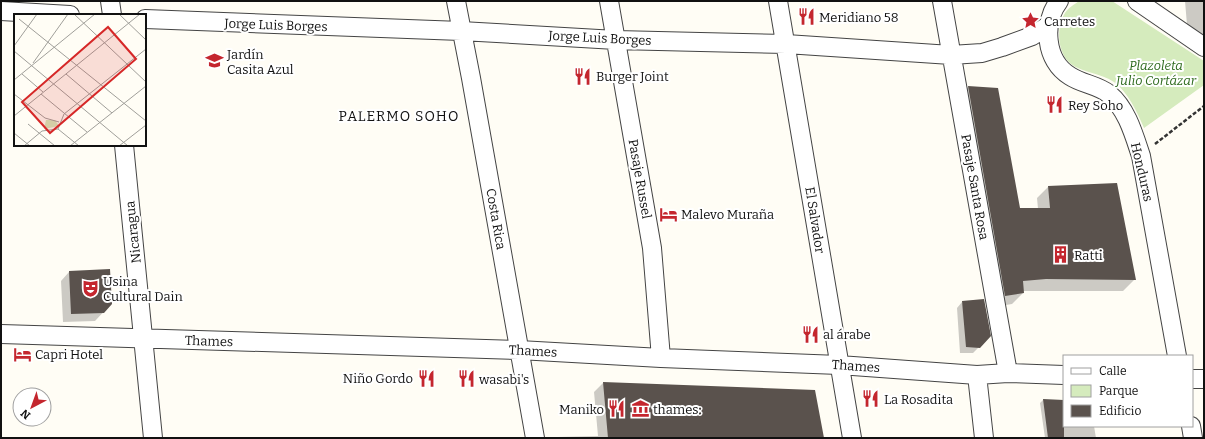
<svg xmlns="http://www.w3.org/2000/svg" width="1205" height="439" viewBox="0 0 1205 439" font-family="Bitter,serif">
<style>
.green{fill:#d5ebbd}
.shadow{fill:#0003}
.building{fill:#5a524d}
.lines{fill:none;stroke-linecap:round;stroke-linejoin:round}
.minor-casing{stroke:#444;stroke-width:20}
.path{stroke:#333;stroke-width:2.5;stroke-dasharray:4 2;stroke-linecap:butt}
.minor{stroke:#fff;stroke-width:18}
.labels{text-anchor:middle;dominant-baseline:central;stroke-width:4;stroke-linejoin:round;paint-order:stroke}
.poi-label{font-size:13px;fill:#111;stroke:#fff;text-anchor:start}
.street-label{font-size:13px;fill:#111;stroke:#fff}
.park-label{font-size:13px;font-style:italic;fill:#2f6b1f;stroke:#fff}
.neighbourhood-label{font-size:14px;letter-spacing:1px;fill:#111;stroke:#fff}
.inset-road{fill:none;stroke:#a09f9a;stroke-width:1}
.view{fill:#d62828;fill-opacity:0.15;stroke:#d62828;stroke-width:2}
.inset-edge{fill:none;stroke:#111;stroke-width:2}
</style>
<rect width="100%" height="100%" fill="#fffdf5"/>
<path class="green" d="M 1079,1 L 1112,1 L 1204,61 L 1204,85 L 1144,128 C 1137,112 1128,92 1114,82 C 1101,73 1083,73 1071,64 C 1057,53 1056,27 1065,13 C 1068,8 1075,4 1079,1 Z"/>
<path class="shadow" d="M 1185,1 L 1204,1 L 1204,37 L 1187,25 Z
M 968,87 L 997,89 L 1019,209 L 1038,209 L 1037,198 L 1048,187 L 1134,280 L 1123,291 L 1023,291 L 1023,293 L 1012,304 L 994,307 L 957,99 Z
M 109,270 L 111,304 L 95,321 L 63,322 L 61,281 L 69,272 Z
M 962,302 L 979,347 L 973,353 L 960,353 L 957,308 Z
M 603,383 L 823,438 L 555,438 L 557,437 L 598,436 L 594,392 Z
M 1043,400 L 1064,401 L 1064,426 L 1094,426 L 1096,438 L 1045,438 L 1040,403 Z"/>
<path class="building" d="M 968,86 L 998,88 L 1020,208 L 1050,208 L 1048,186 L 1117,183 L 1136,280 L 1046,279 L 1023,281 L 1024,293 L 1005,296 Z
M 110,269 L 112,304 L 104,313 L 71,314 L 69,271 Z
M 984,299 L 991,336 L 980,348 L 966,347 L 962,301 Z
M 603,382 L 815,390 L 824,438 L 608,438 Z
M 1043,399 L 1064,400 L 1064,438 L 1048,438 Z"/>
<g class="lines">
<defs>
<path id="minor" d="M 110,1 L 112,15
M 456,1 L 471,78 L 535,438
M 609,1 L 652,248 L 661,358
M 778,1 L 852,438
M 942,1 L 1008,373
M 1059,1 C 1042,23 1045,61 1070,76 C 1082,84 1098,85 1109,94 C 1127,109 1134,135 1141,156 L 1177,356
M 1137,1 L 1204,47
M 1,11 L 70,15
M 145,19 L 461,31 L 616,40 L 786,44 L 951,55 L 982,53 L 1002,47 L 1032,36 L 1048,26
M 124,145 L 153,438
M 1,334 L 519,350 L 661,358 L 839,365 L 977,375 L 1008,373 L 1064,375
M 977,375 L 984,438
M 1192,379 L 1204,379
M 1191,426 L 1193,438"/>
</defs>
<use href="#minor" class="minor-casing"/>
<path class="path" d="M 1155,144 L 1204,106"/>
<use href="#minor" class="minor"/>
</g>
<defs>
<symbol id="restaurant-bare" viewBox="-9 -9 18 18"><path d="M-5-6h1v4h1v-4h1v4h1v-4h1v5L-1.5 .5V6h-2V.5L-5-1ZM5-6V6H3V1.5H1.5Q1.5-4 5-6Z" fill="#c4262e" stroke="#fff" stroke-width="2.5" paint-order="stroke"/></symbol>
<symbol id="sight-bare" viewBox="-9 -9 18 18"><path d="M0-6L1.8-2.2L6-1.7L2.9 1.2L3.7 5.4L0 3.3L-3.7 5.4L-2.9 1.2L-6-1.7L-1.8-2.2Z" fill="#c4262e" stroke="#fff" stroke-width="2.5" paint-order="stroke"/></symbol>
<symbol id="school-bare" viewBox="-9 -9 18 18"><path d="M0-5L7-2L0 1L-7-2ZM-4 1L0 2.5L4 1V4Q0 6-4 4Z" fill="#c4262e" stroke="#fff" stroke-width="2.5" paint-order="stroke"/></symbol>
<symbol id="hotel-bare" viewBox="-9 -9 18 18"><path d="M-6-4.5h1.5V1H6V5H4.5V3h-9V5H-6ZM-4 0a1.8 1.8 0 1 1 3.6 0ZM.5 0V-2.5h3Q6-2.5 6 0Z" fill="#c4262e" stroke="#fff" stroke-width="2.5" paint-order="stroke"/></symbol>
<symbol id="building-bare" viewBox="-9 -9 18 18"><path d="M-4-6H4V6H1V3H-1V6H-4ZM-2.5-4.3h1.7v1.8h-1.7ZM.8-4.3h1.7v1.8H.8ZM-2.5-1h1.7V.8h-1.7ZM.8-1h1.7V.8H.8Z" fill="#c4262e" stroke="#fff" stroke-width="2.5" paint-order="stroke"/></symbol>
<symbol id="theatre-bare" viewBox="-9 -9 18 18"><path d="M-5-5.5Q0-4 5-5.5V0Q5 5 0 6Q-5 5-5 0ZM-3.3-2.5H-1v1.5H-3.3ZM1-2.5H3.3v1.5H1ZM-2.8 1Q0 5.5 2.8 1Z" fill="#c4262e" stroke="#fff" stroke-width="2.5" paint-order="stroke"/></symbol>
<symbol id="museum-bare" viewBox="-9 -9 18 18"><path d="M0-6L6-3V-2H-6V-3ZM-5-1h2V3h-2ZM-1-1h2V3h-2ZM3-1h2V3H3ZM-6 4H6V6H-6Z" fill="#c4262e" stroke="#fff" stroke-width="2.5" paint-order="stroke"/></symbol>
</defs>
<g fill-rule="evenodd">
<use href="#restaurant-bare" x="794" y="4" width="25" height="25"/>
<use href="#sight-bare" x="1018" y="8" width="25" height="25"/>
<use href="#school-bare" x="202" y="48" width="25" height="25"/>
<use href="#restaurant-bare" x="570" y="64" width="25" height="25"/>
<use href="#restaurant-bare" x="1042" y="92" width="25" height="25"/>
<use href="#hotel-bare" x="656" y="202" width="25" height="25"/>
<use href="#building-bare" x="1048" y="242" width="25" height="25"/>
<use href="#theatre-bare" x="78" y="276" width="25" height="25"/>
<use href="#restaurant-bare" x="798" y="322" width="25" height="25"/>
<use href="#hotel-bare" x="10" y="342" width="25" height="25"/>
<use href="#restaurant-bare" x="414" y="366" width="25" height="25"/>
<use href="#restaurant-bare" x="454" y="366" width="25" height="25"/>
<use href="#restaurant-bare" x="858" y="386" width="25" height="25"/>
<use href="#restaurant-bare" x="604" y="396" width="25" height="25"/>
<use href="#museum-bare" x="628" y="396" width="25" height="25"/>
</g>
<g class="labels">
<g class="poi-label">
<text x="819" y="17">Meridiano 58</text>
<text x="1044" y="21">Carretes</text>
<text x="227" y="54">Jardín<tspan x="227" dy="15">Casita Azul</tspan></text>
<text x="596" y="76">Burger Joint</text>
<text x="1068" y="105">Rey Soho</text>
<text x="681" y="214">Malevo Muraña</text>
<text x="1074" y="255">Ratti</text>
<text x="103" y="281">Usina<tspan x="103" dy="15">Cultural Dain</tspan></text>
<text x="823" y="334">al árabe</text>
<text x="35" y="354">Capri Hotel</text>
<text x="413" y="378" text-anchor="end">Niño Gordo</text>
<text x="479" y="379">wasabi's</text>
<text x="884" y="399">La Rosadita</text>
<text x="604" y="409" text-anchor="end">Maniko</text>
<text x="653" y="409">thames:</text>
</g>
<g class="street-label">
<text transform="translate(276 25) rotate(2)">Jorge Luis Borges</text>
<text transform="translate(600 38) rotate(3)">Jorge Luis Borges</text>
<text transform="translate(1142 172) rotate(77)">Honduras</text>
<text transform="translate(640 179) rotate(80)">Pasaje Russel</text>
<text transform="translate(975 187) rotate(80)">Pasaje Santa Rosa</text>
<text transform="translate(496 219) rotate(80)">Costa Rica</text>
<text transform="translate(815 220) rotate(81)">El Salvador</text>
<text transform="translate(133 232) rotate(-96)">Nicaragua</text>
<text transform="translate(209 341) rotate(2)">Thames</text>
<text transform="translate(533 351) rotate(3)">Thames</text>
<text transform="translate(856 366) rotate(4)">Thames</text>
</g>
<g class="park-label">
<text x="1156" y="65">Plazoleta<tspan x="1156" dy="15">Julio Cortázar</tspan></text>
</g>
<g class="neighbourhood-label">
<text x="399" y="116">PALERMO SOHO</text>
</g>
</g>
<g transform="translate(14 14)">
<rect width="132" height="132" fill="#fffdf5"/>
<path d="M 32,106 L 41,106 L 45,112 L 30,115 Z" fill="#d5ebbd"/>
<path class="inset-road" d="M 60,0 L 132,68M 105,0 L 132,26M 5,5 L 132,107M 0,32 L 23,0M 0,37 L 114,132M 19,49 L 54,0M 8,60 L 29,78M 52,60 L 98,99M 0,66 L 81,0M 0,80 L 31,104 L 45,108M 27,80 L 73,118M 0,102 L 126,0M 14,110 L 41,132M 44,115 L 50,100 L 132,35M 44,115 L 65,132M 0,119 L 16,132M 10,132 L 28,117 L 44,115M 56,132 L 132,72M 105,132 L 132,111"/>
<path class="view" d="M 94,13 L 122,45 L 36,119 L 8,88 Z"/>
<rect width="132" height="132" class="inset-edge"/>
</g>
<rect width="1205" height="439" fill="none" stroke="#111111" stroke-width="4"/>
<rect x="1063" y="355" width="130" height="72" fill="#ffffff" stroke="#a0a0a0"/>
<rect x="1071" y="368" width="20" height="6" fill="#ffffff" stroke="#a0a0a0"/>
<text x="1099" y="375" font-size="12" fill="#111111">Calle</text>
<rect x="1071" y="385" width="20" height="12" fill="#d5ebbd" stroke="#a0a0a0"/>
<text x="1099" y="395" font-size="12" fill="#111111">Parque</text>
<rect x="1071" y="405" width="20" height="12" fill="#5a524d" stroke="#a0a0a0"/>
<text x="1099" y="415" font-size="12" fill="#111111">Edificio</text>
<g transform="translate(32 407) rotate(221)"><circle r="19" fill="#ffffff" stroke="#a0a0a0"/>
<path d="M0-3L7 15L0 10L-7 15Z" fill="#c4262e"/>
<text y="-6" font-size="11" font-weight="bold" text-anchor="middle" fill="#111111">N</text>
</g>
</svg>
